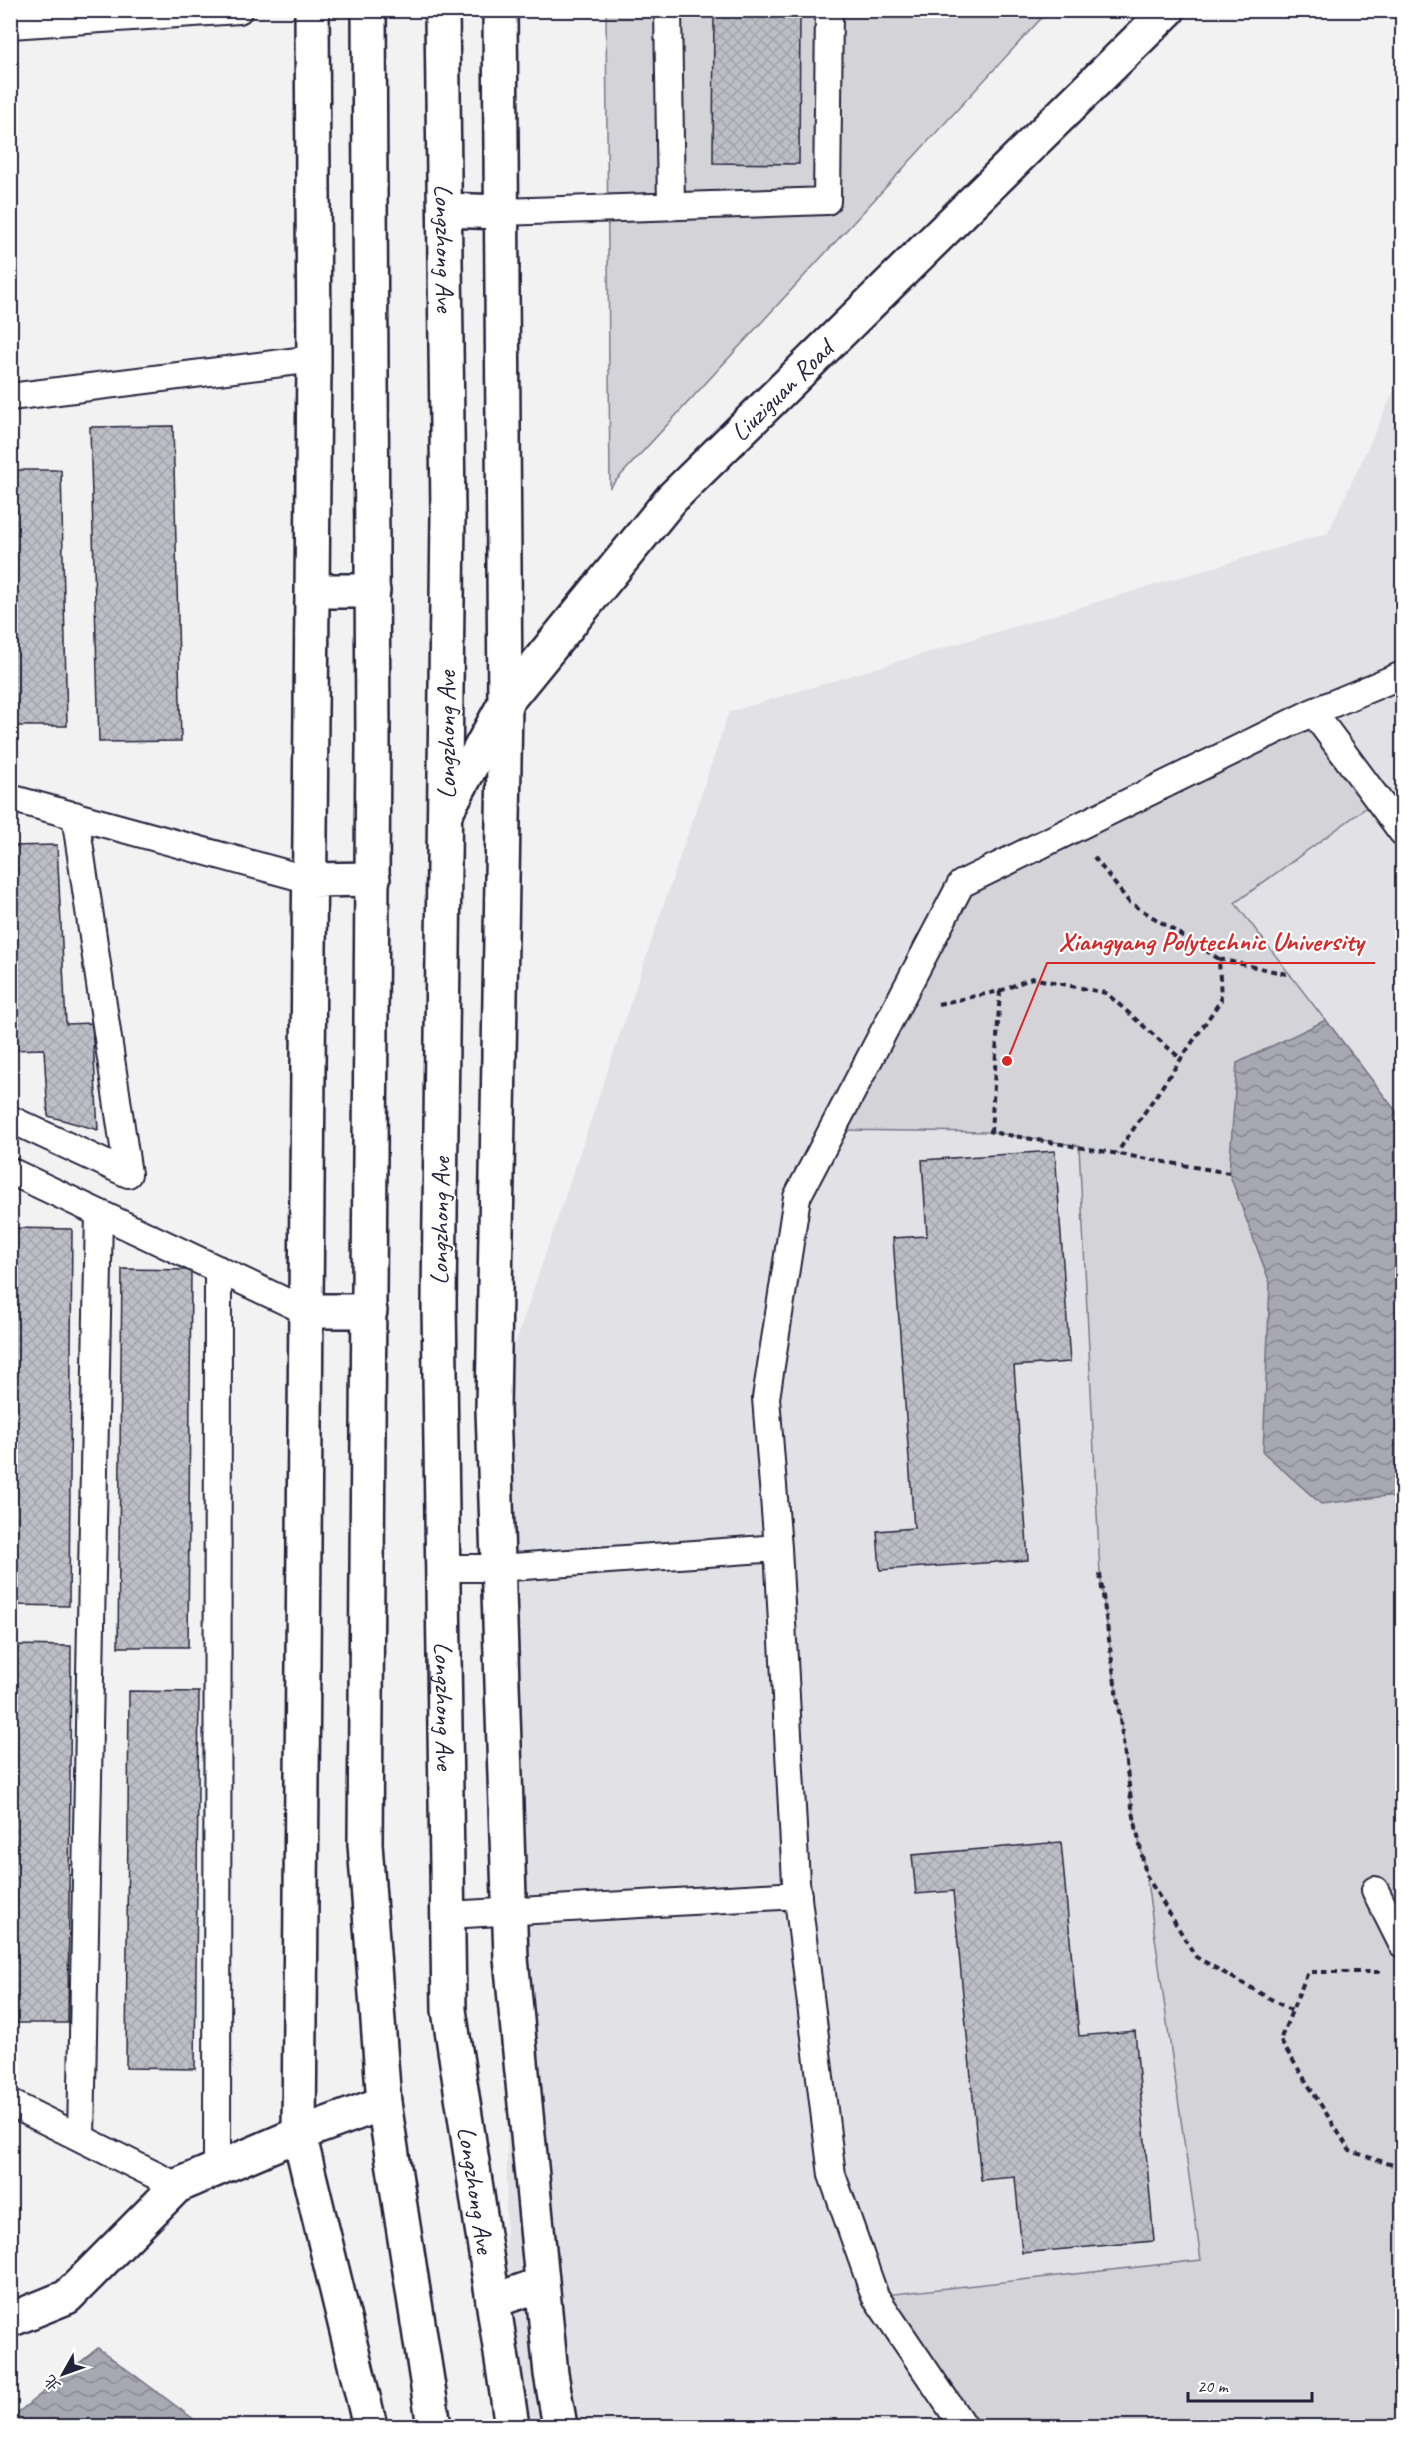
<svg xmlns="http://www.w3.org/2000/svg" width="1413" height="2437" viewBox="0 0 1413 2437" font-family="Caveat,'LXGW WenKai TC',sans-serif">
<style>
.built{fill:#e2e2e6}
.grass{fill:#d3d3d8;stroke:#7a7a8a;stroke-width:1.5}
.water{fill:url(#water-waves);stroke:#727282;stroke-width:1.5}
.building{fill:url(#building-cross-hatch);stroke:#22223b;stroke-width:1.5}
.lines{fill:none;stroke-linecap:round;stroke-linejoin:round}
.lane-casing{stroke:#22223b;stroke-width:30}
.street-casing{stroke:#22223b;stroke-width:38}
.secondary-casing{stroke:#22223b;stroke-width:38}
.primary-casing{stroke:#22223b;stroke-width:38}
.path{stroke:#22223b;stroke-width:4;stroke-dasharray:6 4.5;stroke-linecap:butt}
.lane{stroke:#fff;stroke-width:26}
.street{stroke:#fff;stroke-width:33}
.secondary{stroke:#fff;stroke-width:33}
.primary{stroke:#fff;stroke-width:33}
.labels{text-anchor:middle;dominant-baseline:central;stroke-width:4.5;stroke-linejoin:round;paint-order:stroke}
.street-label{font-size:26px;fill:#22223b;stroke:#fff}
.leader{fill:none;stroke:#d62828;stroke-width:2}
.callout-dot{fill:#d62828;stroke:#fff;stroke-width:2}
.callout-label{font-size:27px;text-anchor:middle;font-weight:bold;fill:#d62828;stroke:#fff;stroke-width:4.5;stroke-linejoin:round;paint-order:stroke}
</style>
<defs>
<pattern id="water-waves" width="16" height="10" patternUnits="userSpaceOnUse" patternTransform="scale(1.5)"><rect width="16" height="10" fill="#a8a8b2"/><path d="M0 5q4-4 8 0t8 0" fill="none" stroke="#888892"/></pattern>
<pattern id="building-cross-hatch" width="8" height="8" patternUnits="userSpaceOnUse" patternTransform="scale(1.5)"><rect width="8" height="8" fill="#bebec6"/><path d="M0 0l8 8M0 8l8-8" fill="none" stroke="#a3a3ab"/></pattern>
</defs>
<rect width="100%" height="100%" fill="#f2f2f3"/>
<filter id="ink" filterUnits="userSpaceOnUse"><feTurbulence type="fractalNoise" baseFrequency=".0167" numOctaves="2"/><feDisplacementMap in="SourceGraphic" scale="12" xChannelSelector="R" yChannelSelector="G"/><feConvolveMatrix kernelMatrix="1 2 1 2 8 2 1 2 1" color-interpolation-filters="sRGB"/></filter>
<g filter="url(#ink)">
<path class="built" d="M 1402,374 L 1402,2426 L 512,2426 L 503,2367 L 511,1958 L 493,1409 L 729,712 L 1328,533 Z"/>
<path class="grass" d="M 606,11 L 1048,11 L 610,487 Z
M 1313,712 L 1378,799 L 1235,903 L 1402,1120 L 1402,2426 L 963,2426 L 875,2296 L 1201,2260 L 1146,1875 L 1132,1807 L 1100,1574 L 1079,1146 L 991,1132 L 833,1130 L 962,884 Z"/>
<path class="water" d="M 1326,1020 L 1402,1119 L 1402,1501 L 1387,1496 L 1321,1504 L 1263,1452 L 1270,1283 L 1229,1173 L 1237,1063 Z
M 98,2348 L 203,2426 L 11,2426 L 11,2418 Z"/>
<path class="building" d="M 714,10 L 800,10 L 799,164 L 713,163 Z
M 173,426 L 181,741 L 99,742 L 90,427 Z
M 10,470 L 61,470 L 67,726 L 10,726 Z
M 57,845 L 66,1024 L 92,1023 L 98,1130 L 48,1116 L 44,1049 L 10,1050 L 10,846 Z
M 1055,1151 L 1070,1362 L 1014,1366 L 1028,1560 L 880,1570 L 877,1531 L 914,1528 L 893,1238 L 927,1236 L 922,1160 Z
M 10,1228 L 72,1229 L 69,1606 L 10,1605 Z
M 122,1269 L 191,1270 L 188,1647 L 118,1647 Z
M 10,1645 L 71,1646 L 68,2023 L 10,2023 Z
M 129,1691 L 199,1692 L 195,2069 L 126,2068 Z
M 1061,1842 L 1079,2036 L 1135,2031 L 1154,2241 L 1022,2253 L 1015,2177 L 981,2180 L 953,1891 L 916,1894 L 912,1855 Z"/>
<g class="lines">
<defs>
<path id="lane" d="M 668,10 L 671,206
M 10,25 L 239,10
M 501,212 L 827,201 L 829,10
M 10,397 L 314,359
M 1313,712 L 1402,832
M 10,798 L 310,880
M 10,1119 L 128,1174 L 75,815
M 10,1171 L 306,1311
M 443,1568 L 498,1568 L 778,1548
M 1375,1890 L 1402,1944
M 448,1915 L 798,1895
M 10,2103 L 177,2186
M 81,2138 L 99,1213
M 217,2169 L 218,1269
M 963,2426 L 875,2296 L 832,2175 L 796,1882 L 778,1548 L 766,1398 L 797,1197 L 961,884 L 1313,712 L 1402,675"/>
<g id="street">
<path id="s1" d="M 446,812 L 505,703 L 672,498 L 1168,10"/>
<path d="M 10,2320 L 67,2297 L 177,2186 L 299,2134 L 384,2103"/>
</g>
<path id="secondary" d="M 312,10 L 314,359 L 299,2134 L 370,2426
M 500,10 L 505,703 L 493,1409 L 511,1958 L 551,2374 L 560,2426
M 445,210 L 501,212
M 312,591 L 373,591
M 310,880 L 373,879
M 306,1311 L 370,1311
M 493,2301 L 542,2284"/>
<g id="primary">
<path d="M 369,10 L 373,741 L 365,1844 L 384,2103 L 434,2426"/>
<path id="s2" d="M 442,10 L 448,512 L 439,1303 L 449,2010 L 512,2426"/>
</g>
</defs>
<use href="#lane" class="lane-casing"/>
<use href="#street" class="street-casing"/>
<use href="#secondary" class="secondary-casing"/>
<use href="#primary" class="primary-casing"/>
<path class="path" d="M 1094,857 L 1129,902 L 1219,959 L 1221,1000 L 1117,1153
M 1219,959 L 1291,975
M 1000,991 L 1032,978 L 1106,993 L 1181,1059
M 938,1004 L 1000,991 L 991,1132 L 1229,1173
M 1100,1574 L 1132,1807 L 1146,1875 L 1196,1957 L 1292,2011
M 1380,1972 L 1308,1972 L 1280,2040 L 1350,2151 L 1402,2168"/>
<use href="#lane" class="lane"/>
<use href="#street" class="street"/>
<use href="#secondary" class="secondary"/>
<use href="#primary" class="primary"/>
</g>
</g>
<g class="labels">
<g class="street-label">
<text stroke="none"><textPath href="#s2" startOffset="238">Longzhong Ave</textPath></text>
<text stroke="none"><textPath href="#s1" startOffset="542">Liuziguan Road</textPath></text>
<text transform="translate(446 735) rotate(-90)">Longzhong Ave</text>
<text transform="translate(440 1221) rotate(-89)">Longzhong Ave</text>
<text stroke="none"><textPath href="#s2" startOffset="1696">Longzhong Ave</textPath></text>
<text stroke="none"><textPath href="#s2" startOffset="2182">Longzhong Ave</textPath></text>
</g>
</g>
<path class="leader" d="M1007 1061L1047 963H1375"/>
<circle class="callout-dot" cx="1007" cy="1061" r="6"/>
<g class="callout-label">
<text x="1211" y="950">Xiangyang Polytechnic University</text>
</g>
<rect width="1413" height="2437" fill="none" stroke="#fff" stroke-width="36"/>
<rect x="18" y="18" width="1377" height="2401" fill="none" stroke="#22223b" stroke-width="2" filter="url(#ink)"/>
<g transform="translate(63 2374) rotate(230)" stroke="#ffffff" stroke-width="4.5" paint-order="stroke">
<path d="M0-4.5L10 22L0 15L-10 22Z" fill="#22223b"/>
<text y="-9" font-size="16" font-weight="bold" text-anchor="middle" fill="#22223b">北</text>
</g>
<path d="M1188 2392v9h124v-9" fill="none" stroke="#22223b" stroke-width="3"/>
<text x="1197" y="2392" font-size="18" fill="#22223b" stroke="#ffffff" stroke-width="4.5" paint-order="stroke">20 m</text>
</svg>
